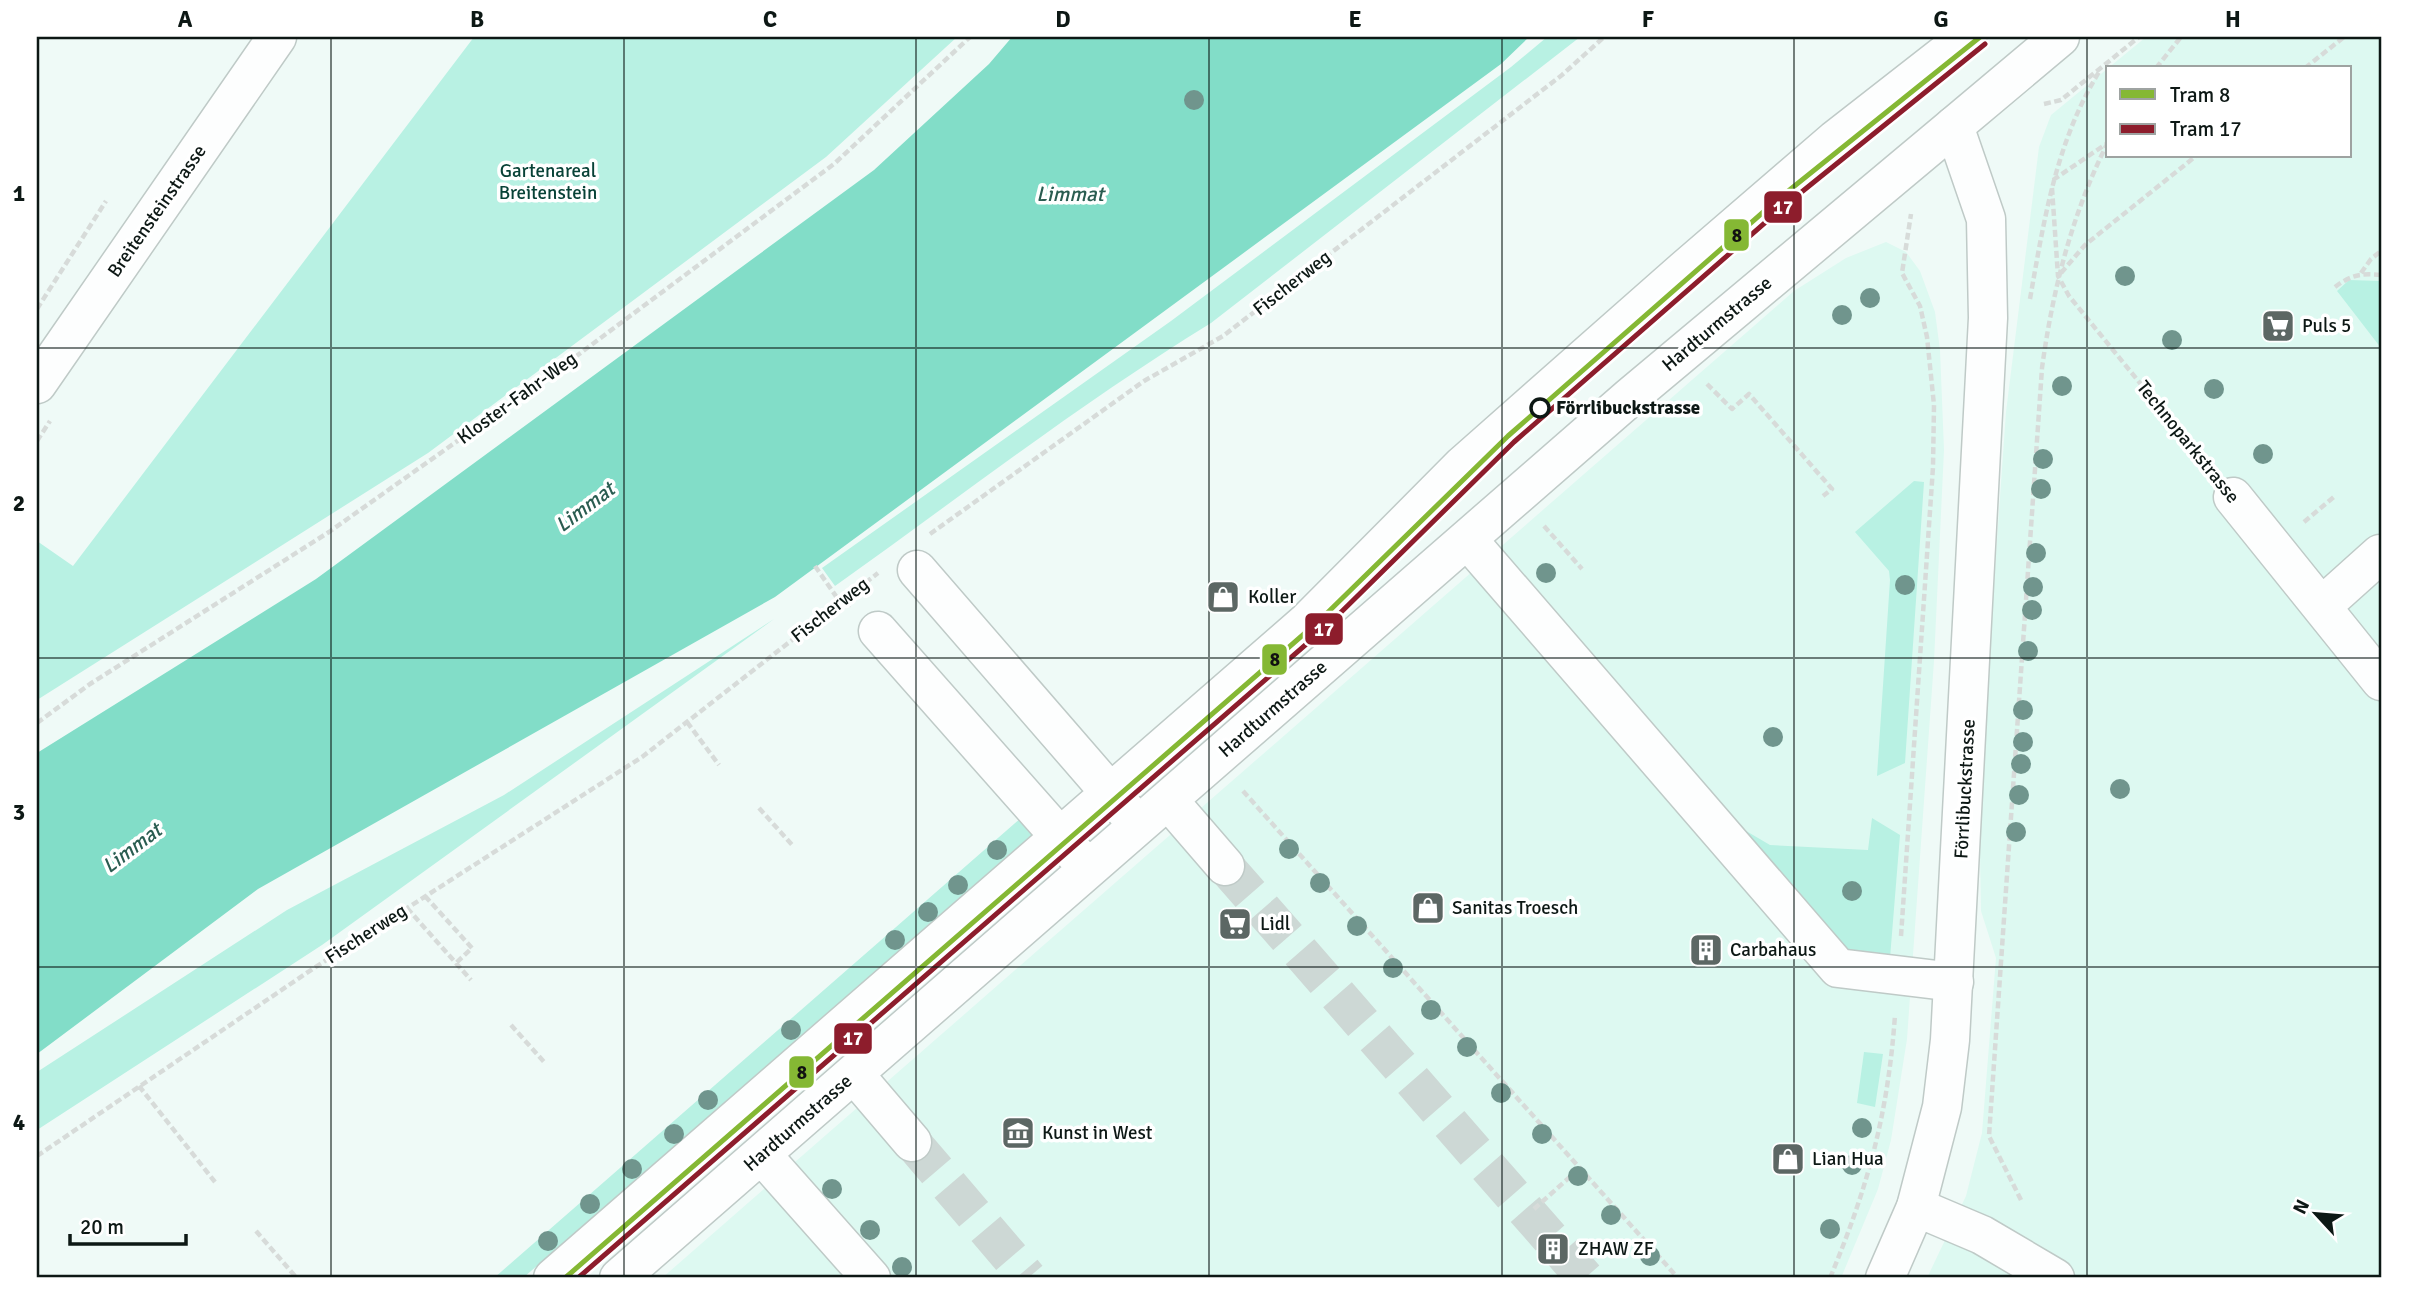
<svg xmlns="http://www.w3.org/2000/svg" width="2418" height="1315" viewBox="0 0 2418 1315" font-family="Signika,sans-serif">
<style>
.built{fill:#ddf9f1;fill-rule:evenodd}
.green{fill:#b8f1e3}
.water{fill:#82ddc8}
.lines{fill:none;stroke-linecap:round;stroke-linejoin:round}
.minor-tunnel{stroke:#cdd8d5;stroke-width:38;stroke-dasharray:38 19;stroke-linecap:butt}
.minor-casing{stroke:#bfcac7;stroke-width:41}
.major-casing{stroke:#bfcac7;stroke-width:41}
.path{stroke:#d7dbd9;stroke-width:4.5;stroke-dasharray:7 3.5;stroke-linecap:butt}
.minor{stroke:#fdfefe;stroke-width:38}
.major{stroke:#fdfefe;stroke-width:38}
.tram-1-casing{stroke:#fff;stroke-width:10}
.tram-2-casing{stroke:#fff;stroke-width:10}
.tram-1{stroke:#85b834;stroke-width:5}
.tram-2{stroke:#8d1d2c;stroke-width:5}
.tree{fill:#70958d}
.grid{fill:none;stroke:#0d1815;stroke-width:2;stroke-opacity:0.55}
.stop-dot{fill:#fff;stroke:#0d1815;stroke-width:3.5}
.labels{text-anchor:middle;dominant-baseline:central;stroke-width:7;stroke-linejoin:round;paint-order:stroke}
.park-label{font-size:19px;fill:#084237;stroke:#fff}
.street-label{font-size:19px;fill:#0d1815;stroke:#fff}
.poi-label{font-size:19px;fill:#0d1815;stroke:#fff;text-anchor:start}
.stop-label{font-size:19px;font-weight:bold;fill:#0d1815;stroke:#fff;text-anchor:start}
.water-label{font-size:21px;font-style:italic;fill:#295c50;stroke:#fff}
.line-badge{stroke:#fff;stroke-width:2.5}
.badge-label{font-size:19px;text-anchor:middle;font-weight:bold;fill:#fff}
.pale-badge-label{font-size:19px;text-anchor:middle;font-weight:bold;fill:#111}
.neatline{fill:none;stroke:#0d1815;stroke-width:2.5}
.grid-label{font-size:23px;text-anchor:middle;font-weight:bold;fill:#0d1815}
</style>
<rect width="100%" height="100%" fill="#effaf7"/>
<path class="built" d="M 2146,37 L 2381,37 L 2381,1278 L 1927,1278 L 1966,1196 L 1982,1133 L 1996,958 L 1981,911 L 1979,796 L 2006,412 L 2039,147 L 2051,115 ZM 2108,68 L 2350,68 L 2350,156 L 2108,156 Z
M 1886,242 L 1906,252 L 1920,271 L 1935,312 L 1940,350 L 1944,450 L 1934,661 L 1907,1039 L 1891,1140 L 1878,1189 L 1841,1278 L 662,1278 L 1794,291 L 1846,258 Z"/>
<path class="green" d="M 474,37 L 957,37 L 826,157 L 428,453 L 37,700 L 37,541 L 73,566 Z
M 1547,37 L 1580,37 L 1211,323 C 1081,403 960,497 835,586 L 822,568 L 1171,321 L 1511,67 Z
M 2349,280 L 2381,281 L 2381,348 L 2337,291 Z
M 1914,481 L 1924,482 L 1905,763 L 1877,776 L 1890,580 L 1889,571 L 1855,532 Z
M 774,619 L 322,945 L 37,1130 L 37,1072 L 287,910 L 504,795 Z
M 1021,818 L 1034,833 L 523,1278 L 494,1278 Z
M 1872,818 L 1900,835 L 1890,958 L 1848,952 L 1741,828 L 1770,845 L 1868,850 Z
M 1864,1052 L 1883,1054 L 1875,1107 L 1857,1103 Z"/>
<path class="water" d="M 1012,37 L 1529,37 L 1501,64 L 775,597 L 258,889 L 37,1054 L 37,753 L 316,579 L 874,170 L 989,64 Z"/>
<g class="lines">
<path class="minor-tunnel" d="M 1225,866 L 1585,1278
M 912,1142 L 1028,1278"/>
<defs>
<path id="minor" d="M 37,384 L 277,37
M 2233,497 L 2381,681
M 1467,539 L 1838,968 L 1954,982
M 917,570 L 1126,811
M 2322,606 L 2380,554
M 878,631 L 1076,855
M 1168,800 L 1225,866
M 854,1074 L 912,1142
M 762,1155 L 871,1278
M 1916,1207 L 1982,1235 L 2055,1278
M 553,1278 L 1308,621 L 1463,465 L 1684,270 L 1835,140 L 1967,37
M 619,1278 L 1630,397 L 1954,126"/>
<path id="major" d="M 1885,1278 L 1916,1207 L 1942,1107 L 1950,1040 L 1988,318 L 1986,219 L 1954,126 L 2060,37"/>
</defs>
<use href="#minor" class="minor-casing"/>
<use href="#major" class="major-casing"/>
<path class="path" d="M 2156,68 L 2181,37
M 2305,68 L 2344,37
M 2044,104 L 2061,100 L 2139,37
M 2053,180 L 2106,144
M 2052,188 L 2058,276 L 2069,296 L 2210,469
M 2061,273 L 2085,245 L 2196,156
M 2361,273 L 2371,259 L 2381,251
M 2335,287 C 2351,275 2361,273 2381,275
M 2030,299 C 2044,220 2056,142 2099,72
M 37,309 L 106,201
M 1707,384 L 1732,409 L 1749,394 L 1832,489 L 1823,496
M 37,441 L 50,421
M 2304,522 L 2335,496
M 1544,526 L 1582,569
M 930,534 L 1144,381 L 1223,336 L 1562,75 L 1604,37
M 815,566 L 840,602 L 851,605
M 687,722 L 719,765
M 37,723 L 90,684 L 329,532 L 559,369 L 834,164 L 970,37
M 1243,791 L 1678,1278
M 759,808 L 794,847
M 425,896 L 472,948 L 456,963
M 407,908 L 471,980
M 1901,936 L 1933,467 L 1934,405 L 1927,337 L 1920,306 L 1902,273 L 1911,214
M 511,1025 L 545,1063
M 139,1086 L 215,1182
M 37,1156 L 314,968 L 642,757 L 878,573
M 2021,1200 L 1989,1136 L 2042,368 C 2053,288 2072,214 2108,142
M 1534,1209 L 1581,1167
M 256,1231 L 295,1276
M 1830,1278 C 1868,1187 1888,1114 1895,1015"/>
<use href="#minor" class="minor"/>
<use href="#major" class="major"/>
<defs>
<path id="tram-1" d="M 565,1278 L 1320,620 L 1508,436 L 1777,200 L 1980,37"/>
<path id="tram-2" d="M 578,1278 L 1326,627 L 1514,442 L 1783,207 L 1985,44"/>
</defs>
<use href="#tram-1" class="tram-1-casing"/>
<use href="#tram-2" class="tram-2-casing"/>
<use href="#tram-1" class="tram-1"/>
<use href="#tram-2" class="tram-2"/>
</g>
<g class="tree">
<circle cx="1194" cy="100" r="10"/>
<circle cx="2125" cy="276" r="10"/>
<circle cx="1870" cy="298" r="10"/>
<circle cx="1842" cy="315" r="10"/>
<circle cx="2172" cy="340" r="10"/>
<circle cx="2062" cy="386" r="10"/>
<circle cx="2214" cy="389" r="10"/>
<circle cx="2263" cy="454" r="10"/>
<circle cx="2043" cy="459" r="10"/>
<circle cx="2041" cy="489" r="10"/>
<circle cx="2036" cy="553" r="10"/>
<circle cx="1546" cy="573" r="10"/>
<circle cx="1905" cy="585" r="10"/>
<circle cx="2033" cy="587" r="10"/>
<circle cx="2032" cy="610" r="10"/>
<circle cx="2028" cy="651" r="10"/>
<circle cx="2023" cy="710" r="10"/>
<circle cx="1773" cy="737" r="10"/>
<circle cx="2023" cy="742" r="10"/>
<circle cx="2021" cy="764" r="10"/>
<circle cx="2120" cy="789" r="10"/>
<circle cx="2019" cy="795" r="10"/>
<circle cx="2016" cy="832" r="10"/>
<circle cx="1289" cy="849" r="10"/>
<circle cx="997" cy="850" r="10"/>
<circle cx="1320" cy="883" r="10"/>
<circle cx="958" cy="885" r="10"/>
<circle cx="1852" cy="891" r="10"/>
<circle cx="928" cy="912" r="10"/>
<circle cx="1357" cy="926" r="10"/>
<circle cx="895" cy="940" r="10"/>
<circle cx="1393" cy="968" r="10"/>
<circle cx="1431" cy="1010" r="10"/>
<circle cx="791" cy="1030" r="10"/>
<circle cx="1467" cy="1047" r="10"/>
<circle cx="1501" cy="1093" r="10"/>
<circle cx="708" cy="1100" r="10"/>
<circle cx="1862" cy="1128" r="10"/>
<circle cx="674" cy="1134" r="10"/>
<circle cx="1542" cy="1134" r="10"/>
<circle cx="1852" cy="1165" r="10"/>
<circle cx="632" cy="1169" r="10"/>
<circle cx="1578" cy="1176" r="10"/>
<circle cx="832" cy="1189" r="10"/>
<circle cx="590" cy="1204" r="10"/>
<circle cx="1611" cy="1215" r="10"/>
<circle cx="1830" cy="1229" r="10"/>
<circle cx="870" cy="1230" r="10"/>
<circle cx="548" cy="1241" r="10"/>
<circle cx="1650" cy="1256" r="10"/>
<circle cx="902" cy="1267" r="10"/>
</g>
<path class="grid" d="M 331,37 L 331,1278M 624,37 L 624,1278M 916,37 L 916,1278M 1209,37 L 1209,1278M 1502,37 L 1502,1278M 1794,37 L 1794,1278M 2087,37 L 2087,1278M 37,348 L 2381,348M 37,658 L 2381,658M 37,967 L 2381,967"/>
<defs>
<symbol id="supermarket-square" viewBox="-11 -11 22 22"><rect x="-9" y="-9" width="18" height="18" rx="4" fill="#5c6764" stroke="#fff"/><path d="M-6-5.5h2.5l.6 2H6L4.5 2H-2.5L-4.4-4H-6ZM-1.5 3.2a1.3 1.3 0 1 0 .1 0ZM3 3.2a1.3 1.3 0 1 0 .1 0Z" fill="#fff"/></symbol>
<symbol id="shop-square" viewBox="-11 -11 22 22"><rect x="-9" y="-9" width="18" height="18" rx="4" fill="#5c6764" stroke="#fff"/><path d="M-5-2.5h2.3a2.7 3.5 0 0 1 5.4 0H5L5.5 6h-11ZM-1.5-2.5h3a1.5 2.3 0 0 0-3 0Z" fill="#fff"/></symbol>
<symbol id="building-square" viewBox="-11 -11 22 22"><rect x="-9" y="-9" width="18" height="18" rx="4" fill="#5c6764" stroke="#fff"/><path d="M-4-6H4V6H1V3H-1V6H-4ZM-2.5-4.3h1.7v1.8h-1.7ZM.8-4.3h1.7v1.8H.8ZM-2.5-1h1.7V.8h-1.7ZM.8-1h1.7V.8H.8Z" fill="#fff"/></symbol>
<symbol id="museum-square" viewBox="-11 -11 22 22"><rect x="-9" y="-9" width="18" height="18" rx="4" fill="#5c6764" stroke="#fff"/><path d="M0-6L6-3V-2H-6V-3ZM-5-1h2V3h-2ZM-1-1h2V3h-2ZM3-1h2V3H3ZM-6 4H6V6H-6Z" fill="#fff"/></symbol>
</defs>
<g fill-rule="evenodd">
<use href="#supermarket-square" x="2259" y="307" width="38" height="38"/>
<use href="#shop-square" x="1204" y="578" width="38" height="38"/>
<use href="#shop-square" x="1409" y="889" width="38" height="38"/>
<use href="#supermarket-square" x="1216" y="905" width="38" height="38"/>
<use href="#building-square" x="1687" y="931" width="38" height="38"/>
<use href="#museum-square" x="999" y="1114" width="38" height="38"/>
<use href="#shop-square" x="1769" y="1140" width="38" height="38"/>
<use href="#building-square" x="1534" y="1230" width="38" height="38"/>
</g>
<circle class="stop-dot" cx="1540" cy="408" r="9"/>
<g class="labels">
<g class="park-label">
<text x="548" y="171">Gartenareal<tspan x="548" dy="22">Breitenstein</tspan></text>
</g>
<g class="street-label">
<text transform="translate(157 211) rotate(-55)">Breitensteinstrasse</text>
<text transform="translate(1292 283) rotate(-38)">Fischerweg</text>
<text transform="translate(1717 324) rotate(-40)">Hardturmstrasse</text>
<text transform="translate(517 398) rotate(-36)">Kloster-Fahr-Weg</text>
<text transform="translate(2188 442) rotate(51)">Technoparkstrasse</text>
<text transform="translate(830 610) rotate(-38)">Fischerweg</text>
<text transform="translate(1273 709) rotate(-41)">Hardturmstrasse</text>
<text transform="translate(1965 789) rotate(-87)">Förrlibuckstrasse</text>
<text transform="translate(366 934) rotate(-33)">Fischerweg</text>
<text transform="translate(798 1123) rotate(-41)">Hardturmstrasse</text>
</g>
<g class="poi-label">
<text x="2302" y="326">Puls 5</text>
<text x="1248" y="597">Koller</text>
<text x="1452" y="908">Sanitas Troesch</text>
<text x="1260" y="924">Lidl</text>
<text x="1730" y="950">Carbahaus</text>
<text x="1042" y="1133">Kunst in West</text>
<text x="1812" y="1159">Lian Hua</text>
<text x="1578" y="1249">ZHAW ZF</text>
</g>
<g class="stop-label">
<text x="1556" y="408">Förrlibuckstrasse</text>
</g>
<g class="water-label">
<text x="1070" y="194">Limmat</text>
<text transform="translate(585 507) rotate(-37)">Limmat</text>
<text transform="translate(132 848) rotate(-37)">Limmat</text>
</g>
</g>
<g class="line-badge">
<rect x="1763" y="190" width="40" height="34" rx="7" fill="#8d1d2c"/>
<rect x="1723" y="218" width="27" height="34" rx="7" fill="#85b834"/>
<rect x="1304" y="612" width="40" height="34" rx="7" fill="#8d1d2c"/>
<rect x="1261" y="643" width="27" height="33" rx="7" fill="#85b834"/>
<rect x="833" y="1022" width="40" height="33" rx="7" fill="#8d1d2c"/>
<rect x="788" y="1055" width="27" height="34" rx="7" fill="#85b834"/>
</g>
<g class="badge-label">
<text x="1783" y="214">17</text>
<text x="1324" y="636">17</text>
<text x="853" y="1045">17</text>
</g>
<g class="pale-badge-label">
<text x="1737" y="242">8</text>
<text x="1275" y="666">8</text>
<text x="802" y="1079">8</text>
</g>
<rect width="2418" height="1315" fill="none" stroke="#ffffff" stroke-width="77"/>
<rect x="2106" y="66" width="245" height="91" fill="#ffffff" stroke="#9ea3a1" stroke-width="2"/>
<rect x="2120" y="89" width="35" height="10" fill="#85b834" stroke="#9ea3a1" stroke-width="2"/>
<text x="2170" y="102" font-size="21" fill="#0d1815">Tram 8</text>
<rect x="2120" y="124" width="35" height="10" fill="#8d1d2c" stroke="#9ea3a1" stroke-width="2"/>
<text x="2170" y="136" font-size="21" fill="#0d1815">Tram 17</text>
<g transform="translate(2316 1214) rotate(296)" stroke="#ffffff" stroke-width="5" paint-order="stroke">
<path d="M0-5L12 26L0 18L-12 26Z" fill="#0d1815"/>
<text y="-10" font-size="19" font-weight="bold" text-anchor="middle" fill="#0d1815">N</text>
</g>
<path d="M70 1234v10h116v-10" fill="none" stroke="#0d1815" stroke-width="3.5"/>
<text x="80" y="1234" font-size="21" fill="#0d1815" stroke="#ffffff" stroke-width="5" paint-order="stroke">20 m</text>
<rect x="38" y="38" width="2342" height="1238" class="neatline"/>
<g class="grid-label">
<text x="185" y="27">A</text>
<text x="477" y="27">B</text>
<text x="770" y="27">C</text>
<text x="1063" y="27">D</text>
<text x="1355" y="27">E</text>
<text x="1648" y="27">F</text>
<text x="1941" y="27">G</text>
<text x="2233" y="27">H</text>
<text x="19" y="201">1</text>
<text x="19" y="511">2</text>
<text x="19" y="820">3</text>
<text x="19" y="1130">4</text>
</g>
</svg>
